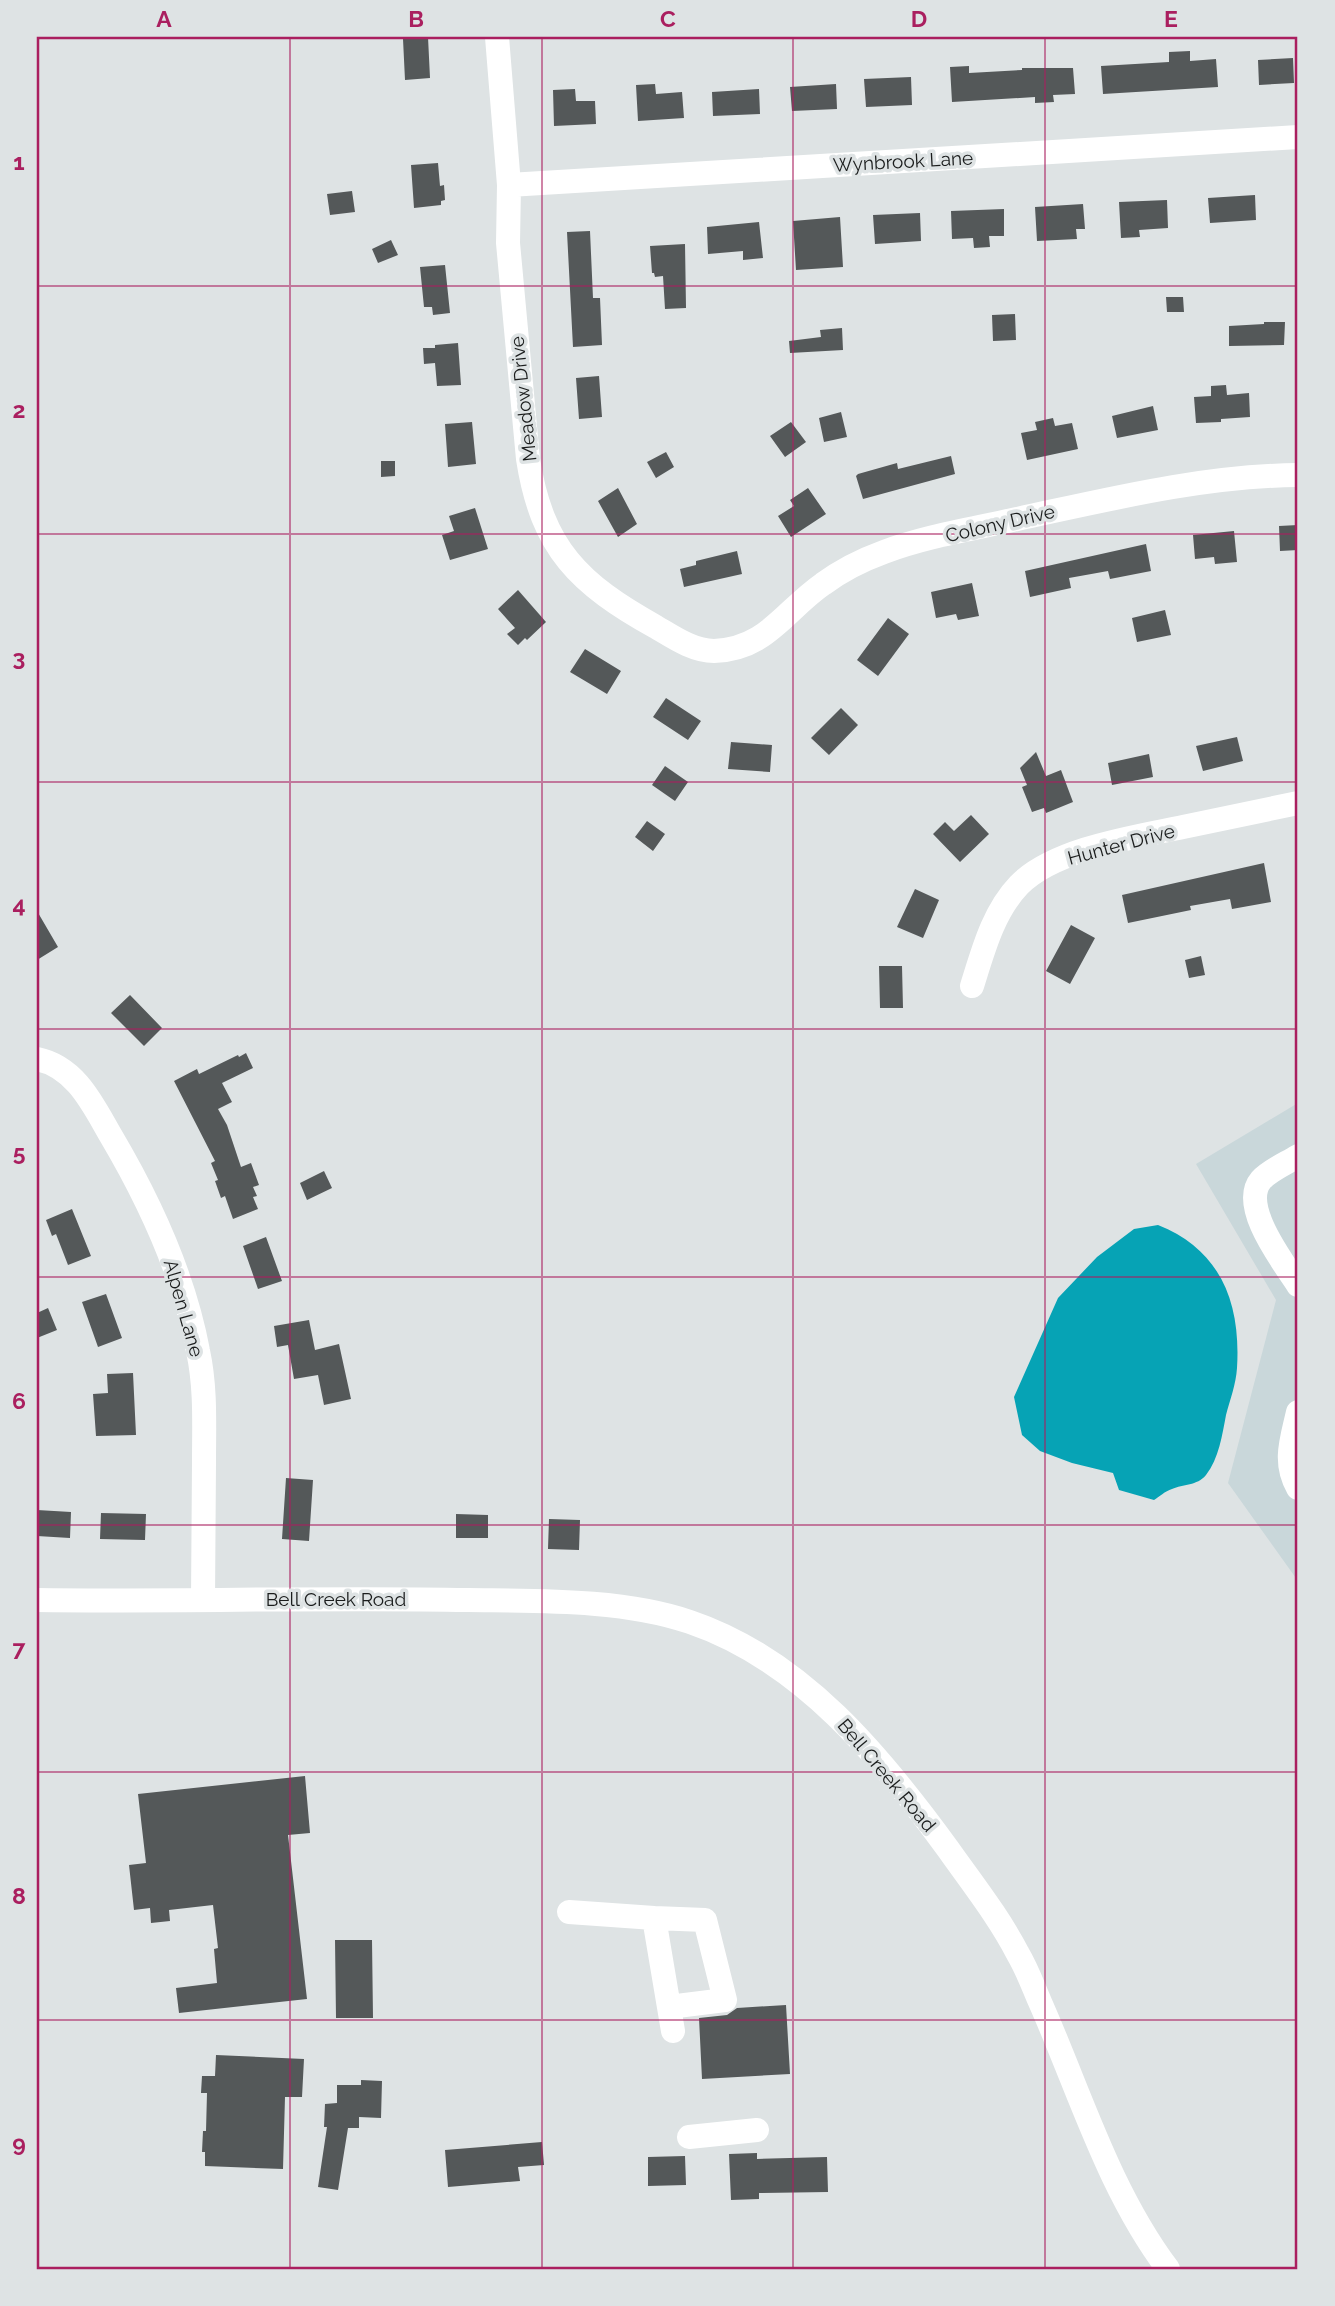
<svg xmlns="http://www.w3.org/2000/svg" width="1335" height="2306" viewBox="0 0 1335 2306" font-family="Raleway,sans-serif">
<style>
.built{fill:#c9d7da}
.water{fill:#06a3b5}
.building{fill:#545859}
.lines{fill:none;stroke-linecap:round;stroke-linejoin:round}
.minor{stroke:#fff;stroke-width:24}
.grid{fill:none;stroke:#aa1f5f;stroke-width:2;stroke-opacity:0.55}
.labels{text-anchor:middle;dominant-baseline:central;stroke-width:7;stroke-linejoin:round;paint-order:stroke}
.street-label{font-size:19px;fill:#1b1d1d;stroke:#dee3e4}
.neatline{fill:none;stroke:#aa1f5f;stroke-width:2.5}
.grid-label{font-size:23px;text-anchor:middle;font-weight:bold;fill:#aa1f5f}
</style>
<rect width="100%" height="100%" fill="#dee3e4"/>
<path class="built" d="M 1298,1103 L 1298,1581 L 1228,1483 L 1276,1300 L 1196,1164 Z"/>
<path class="water" d="M 1158,1225 C 1221,1250 1241,1303 1237,1368 C 1236,1384 1230,1400 1226,1415 C 1222,1436 1219,1458 1206,1475 C 1197,1486 1183,1484 1172,1489 C 1165,1491 1159,1497 1154,1500 L 1119,1490 L 1113,1473 L 1072,1463 L 1040,1451 L 1022,1435 L 1014,1397 L 1058,1298 L 1097,1257 L 1134,1229 Z"/>
<path class="building" d="M 428,37 L 430,78 L 405,80 L 403,39 Z
M 1190,51 L 1190,61 L 1216,59 L 1218,87 L 1103,94 L 1101,66 L 1169,62 L 1169,52 Z
M 1293,58 L 1294,83 L 1259,85 L 1258,60 Z
M 969,66 L 969,73 L 1022,70 L 1022,68 L 1073,68 L 1075,94 L 1053,95 L 1054,102 L 1035,103 L 1035,97 L 952,102 L 950,67 Z
M 911,77 L 912,105 L 866,107 L 864,79 Z
M 655,84 L 656,94 L 682,92 L 684,118 L 638,121 L 636,85 Z
M 836,84 L 837,109 L 792,111 L 790,87 Z
M 575,89 L 576,101 L 595,101 L 596,124 L 554,126 L 553,90 Z
M 759,89 L 760,114 L 713,116 L 712,92 Z
M 438,163 L 440,186 L 444,185 L 445,200 L 441,201 L 441,205 L 414,208 L 411,165 Z
M 352,191 L 355,212 L 330,215 L 327,194 Z
M 1255,195 L 1256,220 L 1210,223 L 1208,198 Z
M 1167,200 L 1168,228 L 1139,230 L 1140,237 L 1121,238 L 1119,202 Z
M 1083,204 L 1085,229 L 1076,229 L 1077,239 L 1037,241 L 1035,207 Z
M 1004,209 L 1004,236 L 989,236 L 990,247 L 974,248 L 973,238 L 952,239 L 951,211 Z
M 920,213 L 921,241 L 875,244 L 873,215 Z
M 840,217 L 843,267 L 796,270 L 793,221 Z
M 759,222 L 763,258 L 743,260 L 743,251 L 708,254 L 707,227 Z
M 590,231 L 593,298 L 600,298 L 602,345 L 573,347 L 567,232 Z
M 391,240 L 398,255 L 378,263 L 372,249 Z
M 685,244 L 686,308 L 665,309 L 663,276 L 655,277 L 654,273 L 652,273 L 650,246 Z
M 445,265 L 450,313 L 433,315 L 432,307 L 424,307 L 420,267 Z
M 1166,297 L 1183,297 L 1184,312 L 1167,312 Z
M 1015,314 L 1016,340 L 993,341 L 992,315 Z
M 1264,322 L 1285,322 L 1284,345 L 1229,346 L 1229,326 L 1264,324 Z
M 842,328 L 843,350 L 790,353 L 789,341 L 821,337 L 820,330 Z
M 458,343 L 461,385 L 437,386 L 435,363 L 424,364 L 423,348 L 435,348 L 435,345 Z
M 599,376 L 602,417 L 579,419 L 576,378 Z
M 1226,385 L 1227,395 L 1249,393 L 1250,417 L 1221,419 L 1221,422 L 1196,423 L 1194,397 L 1211,396 L 1211,386 Z
M 1153,406 L 1158,430 L 1117,438 L 1112,416 Z
M 841,412 L 847,437 L 824,442 L 819,418 Z
M 1053,418 L 1055,426 L 1072,423 L 1078,449 L 1027,460 L 1021,433 L 1037,430 L 1035,422 Z
M 472,422 L 476,464 L 448,467 L 445,424 Z
M 791,422 L 806,442 L 785,457 L 770,436 Z
M 666,452 L 674,467 L 656,478 L 647,462 Z
M 951,456 L 955,474 L 863,499 L 856,476 L 858,474 L 897,463 L 898,469 Z
M 381,461 L 395,461 L 395,476 L 381,477 Z
M 618,488 L 637,524 L 618,537 L 598,501 Z
M 808,488 L 826,514 L 791,537 L 778,516 L 794,506 L 790,500 Z
M 475,508 L 488,549 L 450,560 L 442,535 L 454,531 L 449,516 Z
M 1298,525 L 1298,550 L 1280,551 L 1279,526 Z
M 1234,531 L 1237,562 L 1215,564 L 1214,557 L 1195,559 L 1193,535 Z
M 1146,544 L 1151,571 L 1110,579 L 1108,571 L 1069,578 L 1071,588 L 1030,597 L 1025,571 Z
M 737,551 L 742,574 L 684,587 L 680,569 L 696,565 L 696,561 Z
M 972,583 L 979,616 L 958,620 L 956,614 L 936,618 L 931,592 Z
M 518,590 L 546,622 L 527,640 L 525,638 L 518,645 L 507,634 L 515,628 L 498,609 Z
M 1165,610 L 1171,635 L 1137,642 L 1132,618 Z
M 888,618 L 909,634 L 878,676 L 857,660 Z
M 585,649 L 621,671 L 607,694 L 570,672 Z
M 666,698 L 701,721 L 688,740 L 653,717 Z
M 841,708 L 858,725 L 829,755 L 811,738 Z
M 1237,737 L 1243,761 L 1203,771 L 1196,746 Z
M 731,742 L 772,745 L 770,772 L 728,769 Z
M 1036,752 L 1046,776 L 1061,770 L 1073,802 L 1046,813 L 1044,808 L 1032,812 L 1022,787 L 1027,785 L 1020,768 Z
M 1149,754 L 1153,777 L 1112,785 L 1108,763 Z
M 665,766 L 688,782 L 675,801 L 652,785 Z
M 971,815 L 989,834 L 960,862 L 933,834 L 945,822 L 954,831 Z
M 647,821 L 665,834 L 653,851 L 635,837 Z
M 1264,863 L 1271,902 L 1232,909 L 1230,899 L 1190,906 L 1191,910 L 1128,923 L 1122,895 Z
M 915,889 L 939,900 L 923,938 L 897,927 Z
M 37,911 L 58,947 L 37,960 Z
M 1071,925 L 1095,938 L 1070,984 L 1046,971 Z
M 1201,956 L 1205,975 L 1189,978 L 1185,960 Z
M 879,966 L 902,966 L 903,1008 L 880,1008 Z
M 130,995 L 162,1028 L 144,1046 L 111,1013 Z
M 246,1053 L 253,1068 L 222,1083 L 232,1102 L 218,1109 L 227,1125 L 241,1167 L 251,1163 L 259,1185 L 253,1187 L 257,1196 L 253,1197 L 258,1209 L 233,1219 L 225,1196 L 221,1198 L 215,1181 L 218,1180 L 211,1163 L 215,1161 L 174,1081 L 197,1069 L 199,1074 L 238,1055 L 239,1057 Z
M 324,1171 L 332,1188 L 307,1200 L 300,1183 Z
M 72,1209 L 91,1256 L 68,1265 L 56,1234 L 52,1236 L 46,1220 Z
M 266,1237 L 282,1281 L 258,1289 L 243,1246 Z
M 106,1294 L 122,1338 L 98,1347 L 82,1302 Z
M 48,1308 L 57,1330 L 37,1338 L 37,1313 Z
M 309,1320 L 315,1350 L 339,1344 L 351,1399 L 324,1405 L 318,1375 L 294,1379 L 288,1345 L 277,1347 L 274,1326 Z
M 133,1373 L 136,1435 L 96,1436 L 93,1394 L 108,1393 L 107,1374 Z
M 286,1478 L 313,1480 L 309,1541 L 282,1539 Z
M 37,1510 L 71,1512 L 70,1538 L 37,1536 Z
M 101,1513 L 146,1514 L 145,1540 L 100,1539 Z
M 456,1514 L 488,1515 L 488,1538 L 456,1538 Z
M 549,1519 L 580,1520 L 579,1550 L 548,1549 Z
M 305,1776 L 310,1833 L 288,1835 L 307,1999 L 179,2013 L 176,1988 L 217,1983 L 214,1949 L 218,1948 L 213,1905 L 169,1910 L 170,1921 L 151,1923 L 150,1908 L 134,1910 L 129,1865 L 146,1863 L 138,1794 Z
M 335,1940 L 372,1940 L 373,2018 L 336,2018 Z
M 786,2005 L 790,2074 L 702,2079 L 699,2018 L 727,2015 L 737,2008 Z
M 216,2055 L 304,2059 L 302,2097 L 285,2097 L 283,2169 L 205,2166 L 205,2152 L 202,2152 L 203,2131 L 206,2131 L 207,2093 L 201,2093 L 202,2076 L 215,2076 Z
M 361,2080 L 382,2081 L 381,2118 L 359,2117 L 359,2128 L 348,2128 L 338,2190 L 318,2187 L 327,2127 L 324,2127 L 325,2104 L 337,2103 L 337,2085 L 361,2085 Z
M 542,2142 L 544,2165 L 518,2167 L 520,2181 L 448,2187 L 445,2150 Z
M 757,2153 L 757,2159 L 827,2157 L 828,2192 L 759,2193 L 759,2199 L 731,2200 L 729,2154 Z
M 685,2156 L 686,2185 L 648,2186 L 648,2157 Z"/>
<g class="lines">
<path class="minor" d="M 497,37 L 509,185 L 508,243 L 528,459 C 542,549 579,584 656,627 C 673,637 693,651 714,651 C 767,649 784,611 823,584 C 842,570 862,560 884,552 C 926,536 973,529 1017,519 C 1110,499 1203,476 1298,475
M 509,185 L 1298,137
M 972,986 C 983,951 993,912 1019,885 C 1054,849 1135,837 1183,827 C 1222,819 1260,811 1298,803
M 37,1059 C 76,1067 93,1105 111,1136 C 150,1202 184,1276 198,1351 C 206,1388 204,1425 204,1462 C 204,1508 203,1554 203,1600
M 1298,1156 C 1287,1163 1270,1170 1261,1180 C 1239,1206 1284,1263 1298,1285
M 1298,1412 C 1292,1439 1283,1462 1298,1488
M 37,1600 C 181,1602 324,1597 468,1600 C 537,1601 624,1599 690,1622 C 802,1660 881,1757 948,1849 C 972,1883 999,1917 1018,1954 C 1027,1969 1033,1986 1040,2002 C 1080,2092 1108,2189 1168,2269
M 569,1912 L 654,1918 L 673,2031
M 654,1918 L 705,1920 L 725,2000 L 669,2007
M 689,2137 L 757,2130"/>
</g>
<path class="grid" d="M 290,37 L 290,2269M 542,37 L 542,2269M 793,37 L 793,2269M 1045,37 L 1045,2269M 37,286 L 1298,286M 37,534 L 1298,534M 37,782 L 1298,782M 37,1029 L 1298,1029M 37,1277 L 1298,1277M 37,1525 L 1298,1525M 37,1772 L 1298,1772M 37,2020 L 1298,2020"/>
<g class="labels">
<g class="street-label">
<text transform="translate(903 161) rotate(-3)">Wynbrook Lane</text>
<text transform="translate(523 399) rotate(-96)">Meadow Drive</text>
<text transform="translate(1000 523) rotate(-13)">Colony Drive</text>
<text transform="translate(1121 844) rotate(-15)">Hunter Drive</text>
<text transform="translate(184 1308) rotate(74)">Alpen Lane</text>
<text x="336" y="1599">Bell Creek Road</text>
<text transform="translate(887 1775) rotate(50)">Bell Creek Road</text>
</g>
</g>
<rect width="1335" height="2306" fill="none" stroke="#dee3e4" stroke-width="77"/>
<rect x="38" y="38" width="1258" height="2230" class="neatline"/>
<g class="grid-label">
<text x="164" y="27">A</text>
<text x="416" y="27">B</text>
<text x="668" y="27">C</text>
<text x="919" y="27">D</text>
<text x="1171" y="27">E</text>
<text x="19" y="170">1</text>
<text x="19" y="418">2</text>
<text x="19" y="666">3</text>
<text x="19" y="913">4</text>
<text x="19" y="1161">5</text>
<text x="19" y="1409">6</text>
<text x="19" y="1656">7</text>
<text x="19" y="1904">8</text>
<text x="19" y="2152">9</text>
</g>
</svg>
